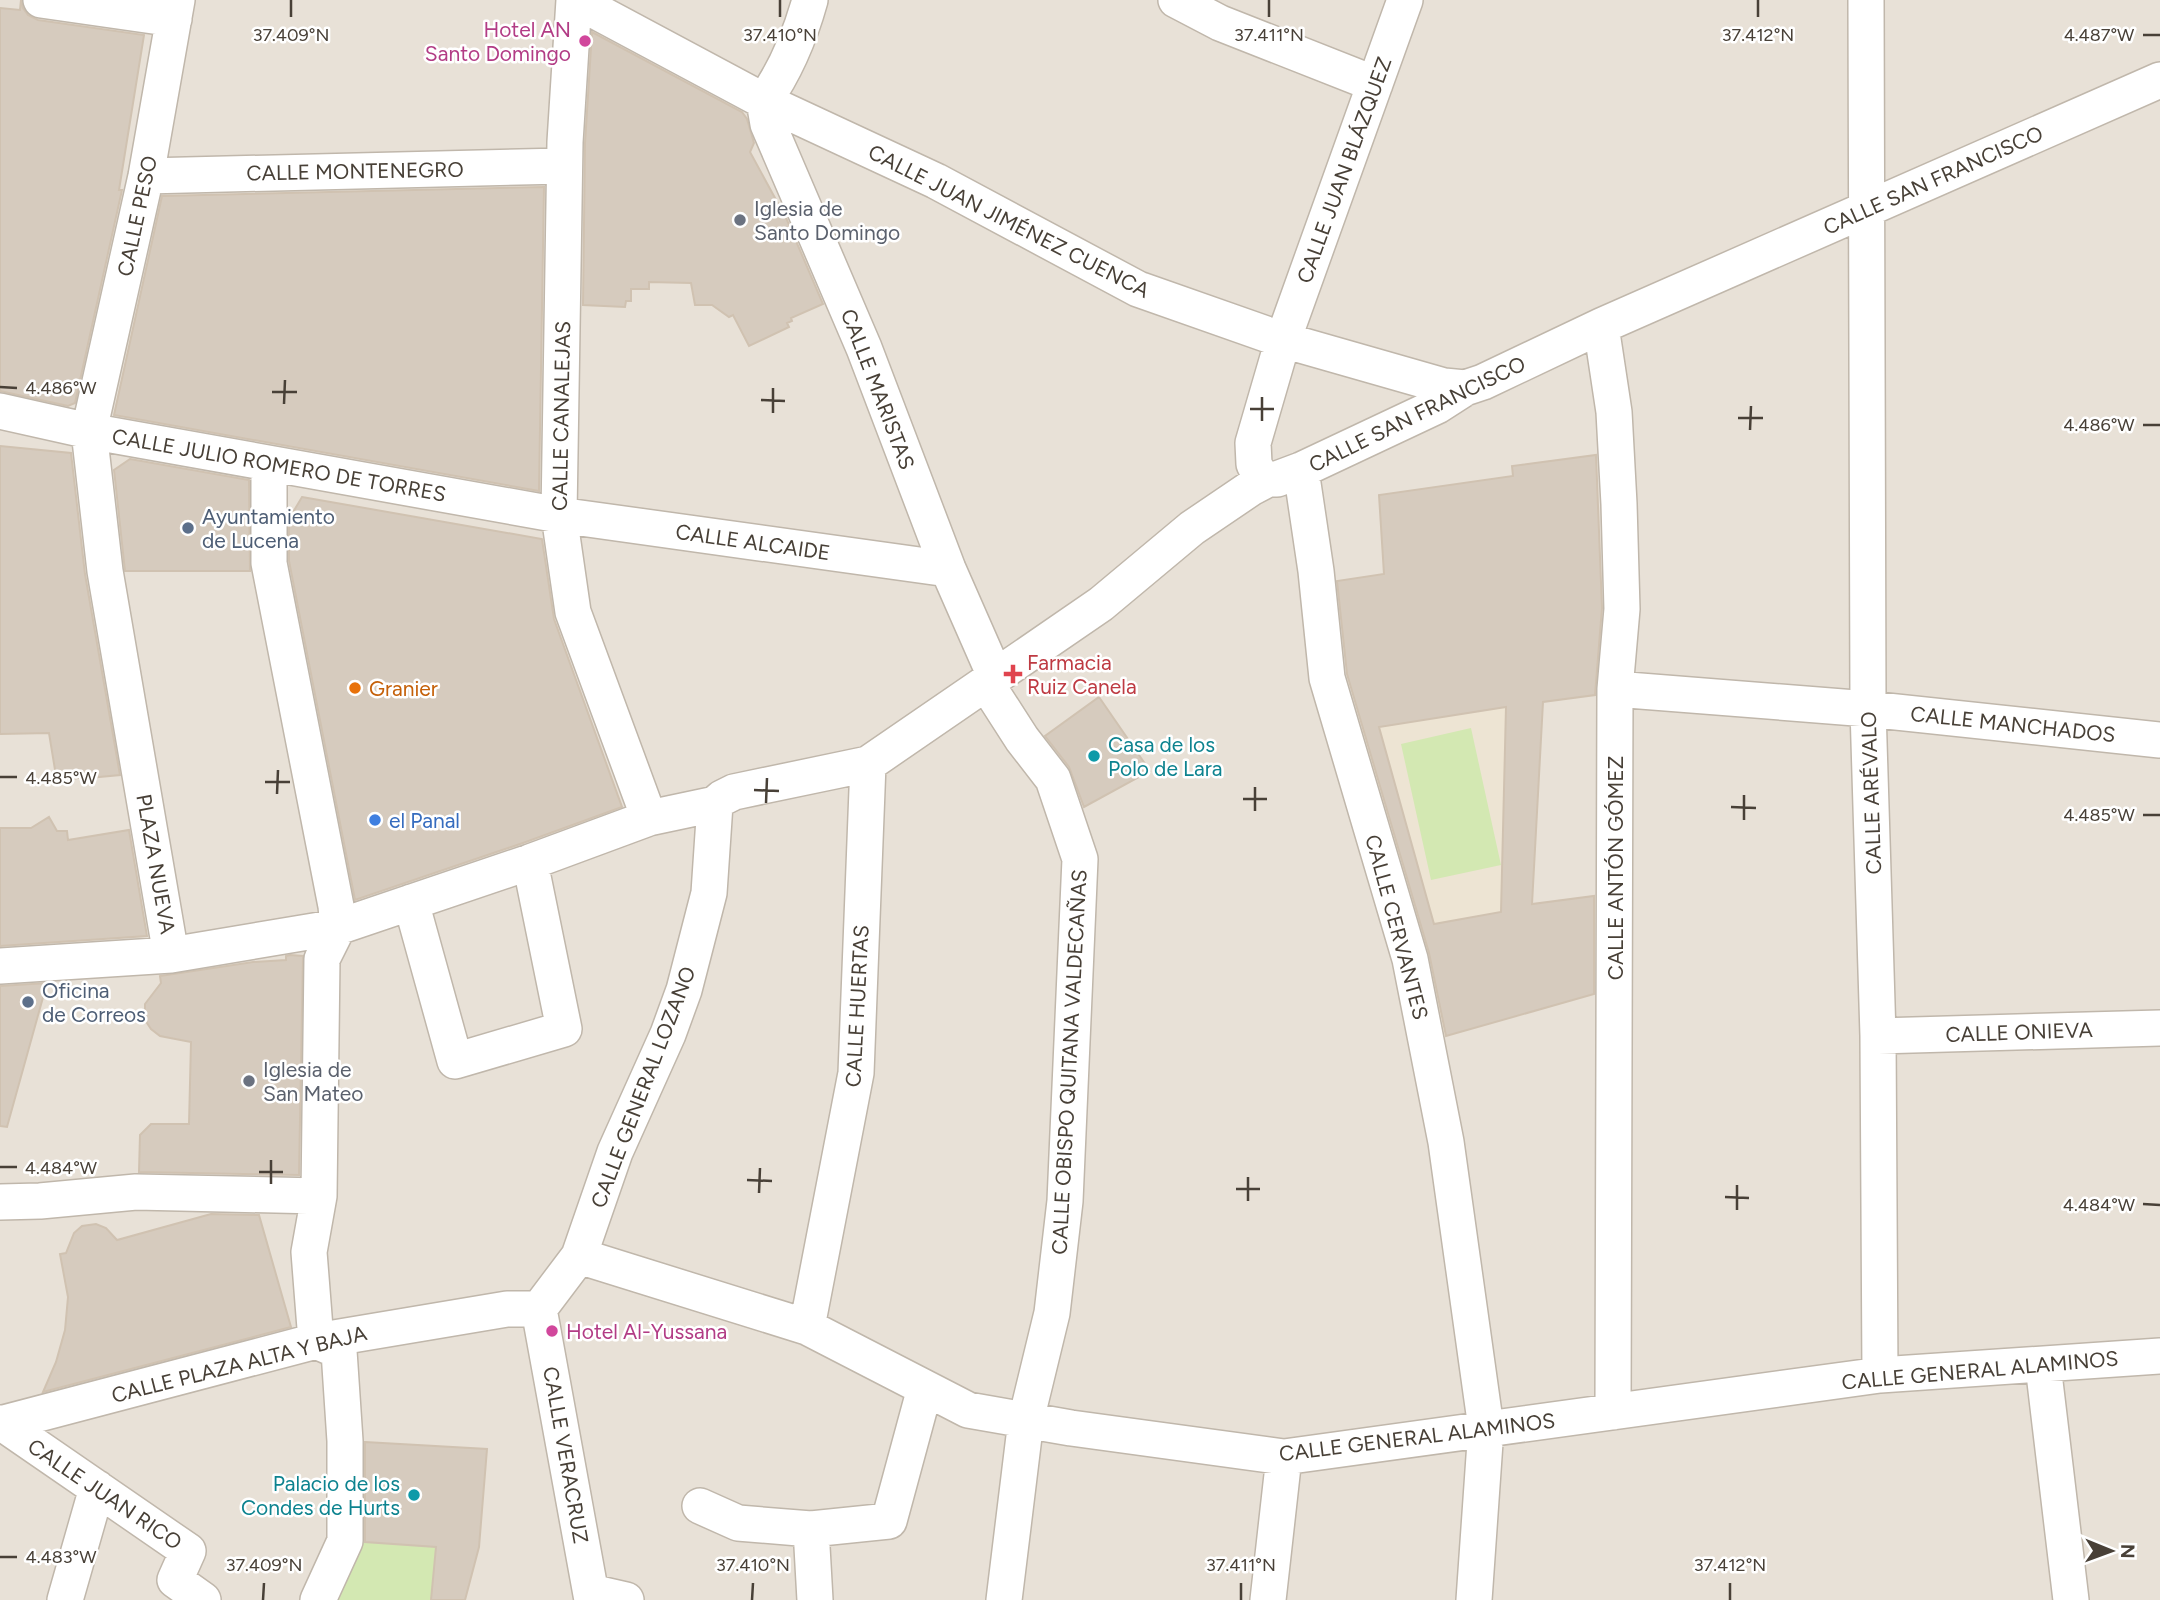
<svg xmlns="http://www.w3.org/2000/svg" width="2160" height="1600" viewBox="0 0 2160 1600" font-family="Figtree,sans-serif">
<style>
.residential{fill:#e8e1d7}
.education{fill:#ede4d3}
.green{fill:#d3e8b2}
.building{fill:#d6cbbe;stroke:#d0c2b1;stroke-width:2;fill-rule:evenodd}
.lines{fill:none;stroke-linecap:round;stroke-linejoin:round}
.minor-casing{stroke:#c0b7ab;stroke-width:38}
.minor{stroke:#fff;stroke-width:35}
.ticks{fill:none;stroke:#484037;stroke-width:2.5}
.hotel-dot{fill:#d1479c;stroke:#fff;stroke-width:2.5}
.worship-dot{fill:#6b7280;stroke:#fff;stroke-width:2.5}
.service-dot{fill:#5c6f8a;stroke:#fff;stroke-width:2.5}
.health-dot{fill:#e0444e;stroke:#fff;stroke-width:2.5}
.food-dot{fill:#e8710a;stroke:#fff;stroke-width:2.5}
.culture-dot{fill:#0f9aa8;stroke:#fff;stroke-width:2.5}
.shop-dot{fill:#3f7fe0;stroke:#fff;stroke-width:2.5}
.labels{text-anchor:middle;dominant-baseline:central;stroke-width:5;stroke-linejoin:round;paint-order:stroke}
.hotel-label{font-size:21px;fill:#b23c85;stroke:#fff;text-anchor:end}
.street-label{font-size:21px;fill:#484037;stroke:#fff}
.worship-label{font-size:21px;fill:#5b616d;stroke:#fff;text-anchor:start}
.service-label{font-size:21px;fill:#4e5e75;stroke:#fff;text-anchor:start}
.health-label{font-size:21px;fill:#be3a42;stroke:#fff;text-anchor:start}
.food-label{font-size:21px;fill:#c56008;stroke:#fff;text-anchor:start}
.culture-label{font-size:21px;fill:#0d838f;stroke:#fff;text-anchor:start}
.shop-label{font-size:21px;fill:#366cbe;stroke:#fff;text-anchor:start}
.ticks-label{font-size:18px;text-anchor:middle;fill:#484037;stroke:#fff;stroke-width:5;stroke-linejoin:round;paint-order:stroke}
</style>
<rect width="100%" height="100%" fill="#f4f0e9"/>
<path class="residential" d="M 0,0 L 2160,0 L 2160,1600 L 0,1600 Z"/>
<path class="education" d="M 1543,702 L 1532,904 L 1599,896 L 1601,992 L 1437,1039 L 1354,731 Z"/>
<path class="green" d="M 1471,728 L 1501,865 L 1431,880 L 1401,744 Z
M 345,1541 L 436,1547 L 431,1600 L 318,1600 Z"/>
<path class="building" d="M 21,0 L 23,8 L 28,15 L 38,20 L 144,35 L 119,190 L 122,190 L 75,403 L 68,406 L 0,391 L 0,8 L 20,10 Z
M 592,32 L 742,112 L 747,119 L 754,143 L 750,152 L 787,220 L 823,304 L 791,318 L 792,321 L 787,323 L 789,327 L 749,346 L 733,315 L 729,317 L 712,305 L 695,305 L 691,283 L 649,282 L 649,289 L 631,289 L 631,301 L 626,301 L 625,307 L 583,305 L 585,143 Z
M 544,187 L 539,491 L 114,415 L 162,196 Z
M 0,446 L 71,453 L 85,574 L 120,775 L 89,778 L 88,776 L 57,782 L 49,733 L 0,734 Z
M 1596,455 L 1602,608 L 1595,695 L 1543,702 L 1532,904 L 1594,896 L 1594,994 L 1446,1036 L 1429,953 L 1347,674 L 1337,581 L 1384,574 L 1379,495 L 1513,476 L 1512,466 ZM 1506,707 L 1501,912 L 1434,924 L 1379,727 Z
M 130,459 L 249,480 L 250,571 L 125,571 L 114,470 Z
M 302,497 L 542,539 L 554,619 L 622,807 L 523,843 L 355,900 L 289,561 L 289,519 Z
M 1099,697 L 1150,771 L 1084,807 L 1069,767 L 1045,736 Z
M 49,817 L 57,831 L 67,831 L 68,840 L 129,830 L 147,936 L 0,946 L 0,828 L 31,828 Z
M 290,955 L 303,956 L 299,1175 L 139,1172 L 140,1135 L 151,1124 L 189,1124 L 191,1042 L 160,1036 L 151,1029 L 145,1020 L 145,1004 L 161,983 L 160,976 L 253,962 L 286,960 L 286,956 Z
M 47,983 L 7,1127 L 0,1126 L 0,986 Z
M 211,1214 L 259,1215 L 291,1327 L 43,1392 L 56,1362 L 65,1330 L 68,1297 L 60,1254 L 66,1253 L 74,1233 L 82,1226 L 96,1224 L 106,1228 L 117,1240 Z
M 365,1442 L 487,1449 L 479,1547 L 465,1600 L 431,1600 L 436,1547 L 365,1542 Z"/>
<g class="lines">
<defs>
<path id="minor" d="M 41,0 L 174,19
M 574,0 L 565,142 L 559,515 L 573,612 L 649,818
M 575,0 L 764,101 L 936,181 L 1138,289 L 1283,340 L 1444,386 L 1465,388
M 810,0 C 800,36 786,70 764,101 L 768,124 L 864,348 L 948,569 L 995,676
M 1176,0 L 1220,23 L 1375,84
M 1866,0 L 1868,709 L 1878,1036 L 1880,1375
M 146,176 L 564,166
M 1601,326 L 1614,412 L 1619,504 L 1622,609 L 1615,689 L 1613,1412
M 0,411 L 89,431 L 559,515 L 948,569
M 269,464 L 269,563 L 336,906 L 338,927
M 1301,470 L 1316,571 L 1327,678 L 1410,959 L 1446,1142 L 1486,1428 L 1474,1600
M 1268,479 L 1259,474 L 1254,464 L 1253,443 L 1283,340 L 1405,0
M 986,683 L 1022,739 L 1053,779 L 1080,859 L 1065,1201 L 1052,1313 L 1026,1420 L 1004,1600
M 1615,689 L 1868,709 L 2160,740
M 715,804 L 722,798 L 734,792 L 868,764 L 1101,604 L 1192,528 L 1251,488 L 1268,479 L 1277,479 L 1301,470 L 1437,406 L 1465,388 L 1483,382 L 1601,326 L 2160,80
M 411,902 L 455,1061 L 564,1029 L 530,862
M 171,955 L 105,571 L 89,431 L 146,176 L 177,0
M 0,966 L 171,955 L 338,927 L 530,862 L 649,818 L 715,804
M 1878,1036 L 2160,1028
M 0,1202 L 40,1201 L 136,1192 L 319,1196
M 579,1256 L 807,1327 L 968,1410 L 1071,1428 L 1284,1457 L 1880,1375 L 2160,1356
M 539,1309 L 592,1600
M 807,1327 L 856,1073 L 868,764
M 316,1341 L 309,1252 L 319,1196 L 322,959 L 338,927
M 316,1341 L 339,1351 L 345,1441 L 345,1541 L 318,1600
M 2043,1365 L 2071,1600
M 2,1423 L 188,1551 L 175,1580 L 203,1600
M 0,1424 L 316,1341 L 507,1309 L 539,1309 L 579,1256 L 615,1152 L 668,1034 L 684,990 L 709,893 L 715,804
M 700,1506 L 738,1523 L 811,1529
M 591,1592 L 626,1600
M 65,1600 L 97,1488
M 815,1600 L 811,1529 L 889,1521 L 925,1388
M 1268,1600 L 1284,1457"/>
</defs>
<use href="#minor" class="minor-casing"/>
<use href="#minor" class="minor"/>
</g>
<path class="ticks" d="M 291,17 L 291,0M 780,17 L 780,0M 1269,17 L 1269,0M 1758,17 L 1758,0M 2143,35 L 2160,35M 0,387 L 17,388M 272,392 L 297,392M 761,400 L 785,401M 284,404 L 285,380M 1250,409 L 1274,409M 773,413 L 773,388M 1738,418 L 1763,418M 1262,421 L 1262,397M 2143,425 L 2160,425M 1750,430 L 1751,406M 0,777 L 17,777M 265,782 L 290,782M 754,790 L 779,791M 277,794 L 278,770M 1243,799 L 1267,799M 766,803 L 767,778M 1731,807 L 1756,808M 1255,811 L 1255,787M 2143,815 L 2160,815M 1744,820 L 1744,795M 0,1167 L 17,1167M 259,1172 L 283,1172M 747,1180 L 772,1181M 271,1184 L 271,1160M 1236,1189 L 1260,1189M 759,1193 L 760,1168M 1725,1197 L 1749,1198M 1248,1201 L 1248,1177M 2143,1204 L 2160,1205M 1737,1210 L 1737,1185M 0,1557 L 17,1557M 263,1600 L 264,1583M 752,1600 L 753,1583M 1241,1600 L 1241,1583M 1730,1600 L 1730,1583"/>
<g class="hotel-dot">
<circle cx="585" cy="41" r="7"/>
<circle cx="552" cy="1331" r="7"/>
</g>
<g class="worship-dot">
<circle cx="740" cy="220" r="7"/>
<circle cx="249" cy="1081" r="7"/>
</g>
<g class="service-dot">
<circle cx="188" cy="528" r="7"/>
<circle cx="28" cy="1002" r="7"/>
</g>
<path class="health-dot" d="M1009.5 663.5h7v7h7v7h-7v7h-7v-7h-7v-7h7z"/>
<circle class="food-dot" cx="355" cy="688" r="7"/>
<g class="culture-dot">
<circle cx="1094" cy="756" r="7"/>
<circle cx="414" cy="1495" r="7"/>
</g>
<circle class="shop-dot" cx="375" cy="820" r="7"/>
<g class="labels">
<g class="hotel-label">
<text x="571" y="29">Hotel AN<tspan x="571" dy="24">Santo Domingo</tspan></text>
<text x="566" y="1331" text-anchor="start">Hotel Al-Yussana</text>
</g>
<g class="street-label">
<text transform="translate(1344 170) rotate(-70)">CALLE JUAN BLÁZQUEZ</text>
<text transform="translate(355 171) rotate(-1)">CALLE MONTENEGRO</text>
<text transform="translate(1933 180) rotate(-24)">CALLE SAN FRANCISCO</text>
<text transform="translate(137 216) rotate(-78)">CALLE PESO</text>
<text transform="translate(1009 221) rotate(27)">CALLE JUAN JIMÉNEZ CUENCA</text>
<text transform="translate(878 389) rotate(69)">CALLE MARISTAS</text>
<text transform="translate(1417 414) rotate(-26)">CALLE SAN FRANCISCO</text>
<text transform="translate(561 416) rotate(-89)">CALLE CANALEJAS</text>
<text transform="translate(279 465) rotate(10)">CALLE JULIO ROMERO DE TORRES</text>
<text transform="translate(753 542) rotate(8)">CALLE ALCAIDE</text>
<text transform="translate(2013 724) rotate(6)">CALLE MANCHADOS</text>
<text transform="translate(1871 793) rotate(-92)">CALLE ARÉVALO</text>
<text transform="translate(156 864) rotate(80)">PLAZA NUEVA</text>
<text transform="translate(1615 868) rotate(-90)">CALLE ANTÓN GÓMEZ</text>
<text transform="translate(1397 927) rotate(75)">CALLE CERVANTES</text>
<text transform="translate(857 1006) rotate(-87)">CALLE HUERTAS</text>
<text transform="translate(2019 1032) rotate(-2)">CALLE ONIEVA</text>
<text transform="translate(1069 1062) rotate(-87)">CALLE OBISPO QUITANA VALDECAÑAS</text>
<text transform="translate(643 1087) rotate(-69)">CALLE GENERAL LOZANO</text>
<text transform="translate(239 1364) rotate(-14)">CALLE PLAZA ALTA Y BAJA</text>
<text transform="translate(1980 1370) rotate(-5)">CALLE GENERAL ALAMINOS</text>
<text transform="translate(1417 1437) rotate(-7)">CALLE GENERAL ALAMINOS</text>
<text transform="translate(566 1455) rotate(80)">CALLE VERACRUZ</text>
<text transform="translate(105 1494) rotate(34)">CALLE JUAN RICO</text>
</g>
<g class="worship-label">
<text x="754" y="208">Iglesia de<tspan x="754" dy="24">Santo Domingo</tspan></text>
<text x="263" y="1069">Iglesia de<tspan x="263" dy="24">San Mateo</tspan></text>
</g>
<g class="service-label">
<text x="202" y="516">Ayuntamiento<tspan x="202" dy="24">de Lucena</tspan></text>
<text x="42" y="990">Oficina<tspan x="42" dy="24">de Correos</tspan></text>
</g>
<g class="health-label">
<text x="1027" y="662">Farmacia<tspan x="1027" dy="24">Ruiz Canela</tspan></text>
</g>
<g class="food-label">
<text x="369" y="688">Granier</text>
</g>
<g class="culture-label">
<text x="1108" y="744">Casa de los<tspan x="1108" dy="24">Polo de Lara</tspan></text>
<text x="400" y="1483" text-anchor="end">Palacio de los<tspan x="400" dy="24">Condes de Hurts</tspan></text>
</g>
<g class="shop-label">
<text x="389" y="820">el Panal</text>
</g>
</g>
<g class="ticks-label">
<text x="2099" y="41">4.487°W</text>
<text x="291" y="41">37.409°N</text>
<text x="780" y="41">37.410°N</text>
<text x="1269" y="41">37.411°N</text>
<text x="1758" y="41">37.412°N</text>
<text x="61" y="394">4.486°W</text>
<text x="2099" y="431">4.486°W</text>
<text x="61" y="784">4.485°W</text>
<text x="2099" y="821">4.485°W</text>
<text x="61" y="1174">4.484°W</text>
<text x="2099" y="1211">4.484°W</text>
<text x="61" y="1563">4.483°W</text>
<text x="264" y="1571">37.409°N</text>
<text x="753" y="1571">37.410°N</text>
<text x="1241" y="1571">37.411°N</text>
<text x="1730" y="1571">37.412°N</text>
</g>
<g transform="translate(2111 1551) rotate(91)" stroke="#ffffff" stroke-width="5" paint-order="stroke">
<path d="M0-5L12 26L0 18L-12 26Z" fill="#484037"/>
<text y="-10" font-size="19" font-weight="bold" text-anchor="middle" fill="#484037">N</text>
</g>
</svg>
